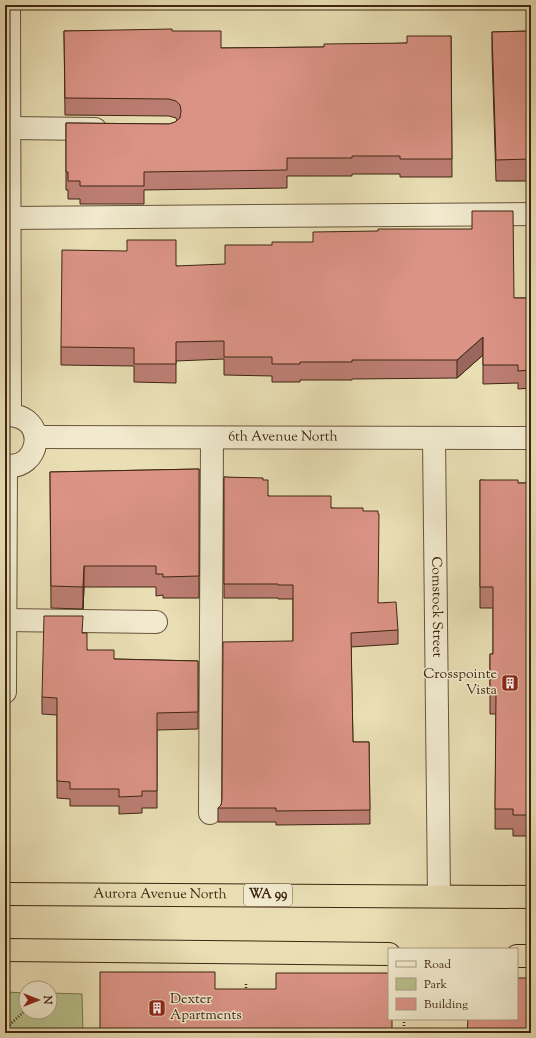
<svg xmlns="http://www.w3.org/2000/svg" width="536" height="1038" viewBox="0 0 536 1038" font-family="'Sorts Mill Goudy',serif">
<style>
.green{fill:#b7c18c;stroke:#7b744e}
.lines{fill:none;stroke-linecap:round;stroke-linejoin:round}
.minor-casing{stroke:#6a543a;stroke-width:24}
.highway-casing{stroke:#3f2611;stroke-width:24}
.path{stroke:#3f2611;stroke-width:2.5;stroke-dasharray:1 2;stroke-linecap:butt}
.minor{stroke:#f1eace;stroke-width:22}
.highway{stroke:#e9deb4;stroke-width:22}
.wall{fill:#bc7e73;stroke:#3f2611}
.shaded-wall{fill:#99675e;stroke:#3f2611}
.building{fill:#db9386;stroke:#3f2611}
.labels{text-anchor:middle;dominant-baseline:central;stroke-width:3;stroke-linejoin:round;paint-order:stroke}
.shield{fill:#f1eace;stroke:#74614a;stroke-width:1}
.shield-label{font-size:13px;font-weight:bold;fill:#3f2611}
.street-label{font-size:14px;fill:#3f2611;stroke:#f1eace}
.poi-label{font-size:14px;fill:#3f2611;stroke:#f1eace;text-anchor:end}
</style>
<rect width="100%" height="100%" fill="#e9deb4"/>
<filter id="stains"><feTurbulence type="fractalNoise" baseFrequency=".005" numOctaves="4"/><feColorMatrix values="0 0 0 0 .2 0 0 0 0 .09 0 0 0 0 .02 0 0 0 .5 -.17"/></filter>
<radialGradient id="worn" r=".72"><stop offset=".6" stop-color="#630" stop-opacity="0"/><stop offset="1" stop-color="#630" stop-opacity=".3"/></radialGradient>
<path class="green" d="M 5,992 L 26,993 L 26,1012 L 50,1012 L 50,993 L 82,994 L 83,1033 L 5,1033 Z"/>
<g class="lines">
<defs>
<g id="minor">
<path d="M 9,5 L 10,415"/>
<path d="M 9,128 L 95,129"/>
<path d="M 9,218 L 531,214"/>
<path d="M 5,415 C 52,414 39,473 5,465"/>
<path id="s1" d="M 36,437 L 531,438"/>
<path id="s2" d="M 434,438 L 439,896"/>
<path d="M 5,620 L 156,622"/>
<path d="M 5,692 L 6,466"/>
<path d="M 210,813 L 212,438"/>
</g>
<g id="highway">
<path id="s3" d="M 5,894 L 531,897"/>
<path d="M 5,950 L 389,954"/>
<path d="M 517,956 L 531,956"/>
</g>
</defs>
<use href="#minor" class="minor-casing"/>
<use href="#highway" class="highway-casing"/>
<path class="path" d="M 30,984 L 30,988
M 246,991 L 246,983
M 404,1019 L 404,1033
M 5,1029 L 26,1010"/>
<use href="#minor" class="minor"/>
<use href="#highway" class="highway"/>
</g>
<path class="wall" d="M 64,31 L 172,31 L 221,48 L 324,47 L 407,43 L 451,36 L 452,177 L 400,177 L 400,174 L 352,174 L 352,176 L 287,176 L 287,188 L 144,190 L 144,204 L 80,204 L 80,199 L 68,199 L 68,190 L 66,190 L 66,123 L 169,124 L 175,122 L 177,120 L 176,118 L 169,116 L 65,115 Z
M 531,31 L 531,181 L 496,181 L 492,53 L 492,32 Z
M 176,266 L 514,298 L 531,298 L 531,388 L 518,389 L 518,383 L 483,384 L 483,355 L 457,378 L 352,379 L 352,380 L 300,380 L 300,382 L 272,382 L 272,376 L 224,375 L 224,359 L 176,361 L 176,383 L 134,382 L 134,366 L 61,365 L 61,347 Z
M 199,469 L 199,598 L 163,598 L 163,595 L 156,596 L 156,587 L 84,587 L 83,609 L 51,608 L 50,472 Z
M 224,477 L 263,480 L 268,496 L 331,508 L 363,511 L 378,603 L 398,630 L 398,644 L 351,647 L 353,742 L 369,742 L 370,824 L 276,825 L 276,822 L 218,822 L 218,808 L 221,805 L 293,641 L 293,599 L 278,599 L 278,598 L 224,598 Z
M 480,480 L 518,483 L 531,483 L 531,838 L 529,838 L 529,836 L 513,836 L 513,829 L 495,829 L 496,714 L 490,714 L 490,654 L 493,654 L 493,608 L 480,608 Z
M 83,633 L 87,650 L 114,659 L 198,661 L 198,729 L 157,730 L 157,808 L 142,808 L 142,813 L 119,814 L 119,806 L 70,806 L 70,799 L 57,798 L 57,715 L 42,714 L 42,697 Z"/>
<path class="shaded-wall" d="M 483,337 L 483,355 L 457,378 L 457,360 Z
M 84,566 L 84,587 L 83,609 L 83,587 Z"/>
<path class="building" d="M 172,29 L 172,31 L 221,31 L 221,48 L 324,47 L 324,44 L 407,43 L 407,36 L 451,36 L 452,159 L 400,159 L 400,156 L 352,156 L 352,158 L 287,158 L 287,170 L 144,172 L 144,186 L 80,186 L 80,181 L 68,181 L 68,172 L 66,172 L 66,123 L 169,124 L 175,122 L 180,118 L 181,111 L 180,105 L 176,101 L 169,99 L 65,98 L 64,31 Z
M 531,31 L 531,159 L 496,160 L 492,32 Z
M 472,211 L 513,211 L 514,298 L 531,298 L 531,370 L 518,371 L 518,365 L 483,365 L 483,337 L 457,360 L 352,360 L 352,362 L 300,362 L 300,364 L 272,364 L 272,357 L 224,357 L 224,341 L 176,342 L 176,364 L 134,364 L 134,348 L 61,347 L 62,250 L 127,251 L 127,240 L 176,240 L 176,266 L 225,264 L 225,245 L 272,245 L 272,242 L 313,242 L 313,232 L 378,231 L 378,229 L 472,229 Z
M 199,469 L 199,576 L 163,577 L 163,574 L 156,574 L 156,566 L 84,566 L 83,587 L 51,586 L 50,472 Z
M 224,477 L 263,478 L 263,480 L 268,480 L 268,496 L 331,496 L 331,508 L 363,508 L 363,511 L 378,511 L 378,514 L 379,514 L 378,603 L 396,602 L 398,630 L 351,633 L 353,742 L 369,742 L 370,810 L 276,811 L 276,808 L 218,808 L 221,805 L 222,799 L 223,642 L 293,641 L 293,585 L 278,585 L 278,584 L 224,584 Z
M 480,480 L 518,480 L 518,483 L 531,483 L 531,818 L 529,818 L 529,815 L 513,815 L 513,809 L 495,809 L 496,693 L 490,693 L 490,654 L 493,654 L 493,587 L 480,587 Z
M 44,616 L 83,616 L 82,633 L 87,633 L 87,650 L 114,650 L 114,659 L 198,661 L 198,712 L 157,713 L 157,791 L 142,791 L 142,796 L 119,797 L 119,789 L 70,789 L 70,782 L 57,781 L 57,698 L 42,697 Z
M 100,972 L 215,972 L 215,989 L 276,989 L 276,973 L 389,973 L 389,1019 L 392,1019 L 392,1033 L 100,1033 Z
M 517,978 L 531,978 L 531,1033 L 467,1033 L 468,1019 L 517,1019 Z"/>
<defs>
<symbol id="building-square" viewBox="-11 -11 22 22"><rect x="-9" y="-9" width="18" height="18" rx="4" fill="#8f2418" stroke="#f1eace"/><path d="M-4-6H4V6H1V3H-1V6H-4ZM-2.5-4.3h1.7v1.8h-1.7ZM.8-4.3h1.7v1.8H.8ZM-2.5-1h1.7V.8h-1.7ZM.8-1h1.7V.8H.8Z" fill="#fff"/></symbol>
</defs>
<g fill-rule="evenodd">
<use href="#building-square" x="500" y="673" width="20" height="20"/>
<use href="#building-square" x="147" y="998" width="20" height="20"/>
</g>
<g class="labels">
<rect class="shield" x="244" y="884" width="48" height="22" rx="3"/>
<g class="shield-label">
<text x="268" y="895">WA 99</text>
</g>
<g class="street-label">
<text stroke="none"><textPath href="#s1" startOffset="247">6th Avenue North</textPath></text>
<text stroke="none"><textPath href="#s2" startOffset="169">Comstock Street</textPath></text>
<text stroke="none"><textPath href="#s3" startOffset="155">Aurora Avenue North</textPath></text>
</g>
<g class="poi-label">
<text x="497" y="675">Crosspointe<tspan x="497" dy="16">Vista</tspan></text>
<text x="170" y="1000" text-anchor="start">Dexter<tspan x="170" dy="16">Apartments</tspan></text>
</g>
</g>
<rect width="536" height="1038" fill="none" stroke="#e9deb4" stroke-width="20"/>
<rect x="6" y="6" width="524" height="1026" fill="none" stroke="#3f2611" stroke-width="2"/>
<rect x="10" y="10" width="516" height="1018" fill="none" stroke="#3f2611"/>
<rect x="388" y="948" width="130" height="72" fill="#f1eace" stroke="#aa9c82"/>
<rect x="396" y="961" width="20" height="6" fill="#f1eace" stroke="#aa9c82"/>
<text x="424" y="968" font-size="12" fill="#3f2611">Road</text>
<rect x="396" y="978" width="20" height="12" fill="#b7c18c" stroke="#aa9c82"/>
<text x="424" y="988" font-size="12" fill="#3f2611">Park</text>
<rect x="396" y="998" width="20" height="12" fill="#db9386" stroke="#aa9c82"/>
<text x="424" y="1008" font-size="12" fill="#3f2611">Building</text>
<g transform="translate(38 1000) rotate(90)"><circle r="19" fill="#f1eace" stroke="#aa9c82"/>
<path d="M0-3L7 15L0 10L-7 15Z" fill="#8f2418"/>
<text y="-6" font-size="11" font-weight="bold" text-anchor="middle" fill="#3f2611">N</text>
</g>
<rect width="100%" height="100%" filter="url(#stains)"/>
<rect width="100%" height="100%" fill="url(#worn)"/>
</svg>
